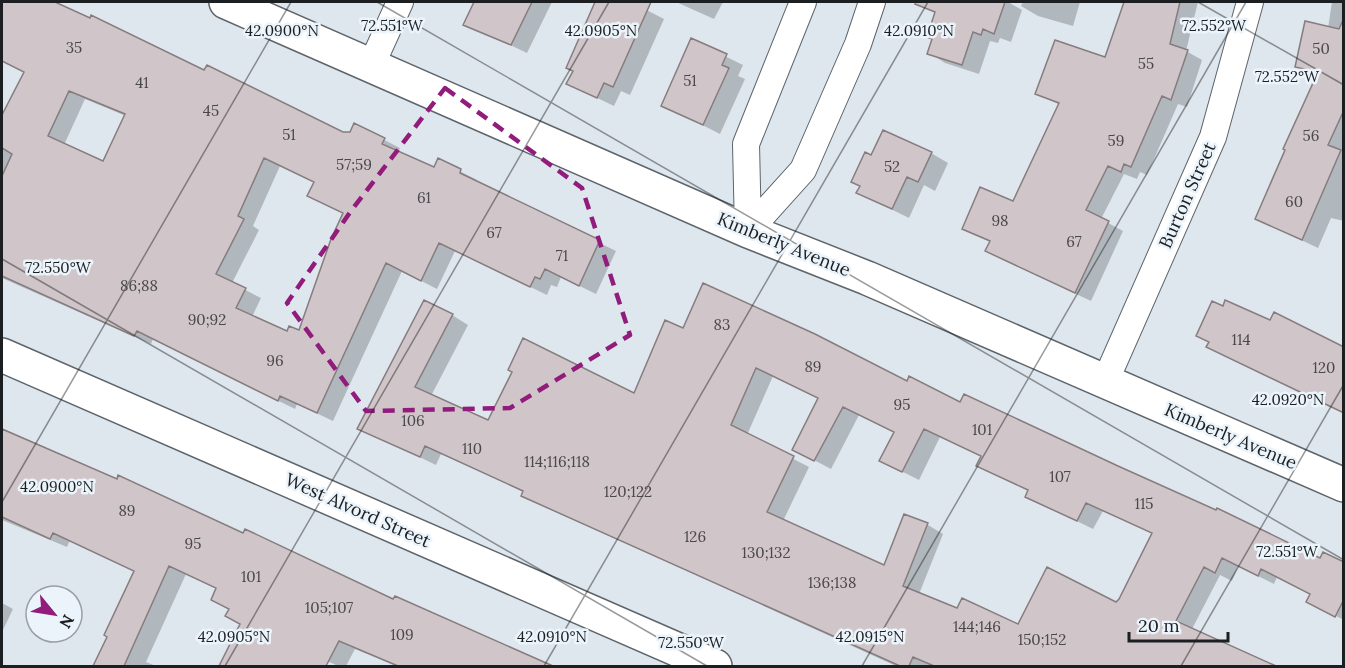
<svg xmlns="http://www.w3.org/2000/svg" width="1345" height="668" viewBox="0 0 1345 668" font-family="Lora,serif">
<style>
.shadow{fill:#0003;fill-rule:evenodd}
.building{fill:#d0c5c8;stroke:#867c7f;stroke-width:1.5;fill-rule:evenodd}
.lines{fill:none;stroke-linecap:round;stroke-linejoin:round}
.minor-casing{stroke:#5d646a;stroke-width:28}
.tertiary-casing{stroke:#5d646a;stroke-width:36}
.secondary-casing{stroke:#5d646a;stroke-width:36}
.minor{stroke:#fff;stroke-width:26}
.tertiary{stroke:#fff;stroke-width:33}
.secondary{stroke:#fff;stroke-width:33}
.marked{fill:none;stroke:#911c7b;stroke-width:4.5;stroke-dasharray:12 8;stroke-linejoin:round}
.ticks{fill:none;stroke:#1c1f22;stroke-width:1.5;stroke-opacity:0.45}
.labels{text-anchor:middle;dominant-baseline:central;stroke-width:5;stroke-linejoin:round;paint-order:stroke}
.number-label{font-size:15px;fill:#49484c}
.street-label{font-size:18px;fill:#1c1f22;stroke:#ecf4fb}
.ticks-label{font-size:15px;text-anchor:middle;fill:#1c1f22;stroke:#ecf4fb;stroke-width:5;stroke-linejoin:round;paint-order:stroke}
</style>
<rect width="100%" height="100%" fill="#dee7ed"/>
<path class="shadow" d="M 2,2 L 56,2 L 343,133 L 351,134 L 355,125 L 400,148 L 398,153 L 435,169 L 438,160 L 477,180 L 475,182 L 616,251 L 596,294 L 561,277 L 557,287 L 551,285 L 547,295 L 455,251 L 437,289 L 402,271 L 333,421 L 297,404 L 295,409 L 153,339 L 151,344 L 2,278 L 2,119 L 25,72 L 2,61 ZM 85,99 L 126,116 L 103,163 L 64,145 ZM 280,166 L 316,182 L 309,196 L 344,214 L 300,332 L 288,333 L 252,317 L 261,298 L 232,283 L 259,230 L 253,226 Z
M 476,2 L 552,2 L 527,53 L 465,24 Z
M 596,2 L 631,2 L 664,19 L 630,95 L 621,91 L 614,106 L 568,84 L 574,71 L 568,67 Z
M 676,2 L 723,2 L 714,19 Z
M 940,2 L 1008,2 L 1022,10 L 1011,42 L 1000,38 L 998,43 L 990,41 L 979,74 L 945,63 L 929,53 L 933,39 L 929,36 Z
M 1023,2 L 1080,2 L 1073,26 L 1038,16 L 1021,6 Z
M 1124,2 L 1198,2 L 1186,51 L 1202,60 L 1187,107 L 1178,104 L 1147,175 L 1140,172 L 1137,179 L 1124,174 L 1101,219 L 1123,231 L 1091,301 L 1003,260 L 987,251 L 991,242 L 964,228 L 1014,203 L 1060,105 L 1036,93 L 1106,59 Z
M 1332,2 L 1344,2 L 1344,221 L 1331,218 L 1318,248 L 1257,219 L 1318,76 L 1297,66 L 1328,28 Z
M 692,40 L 743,65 L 738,76 L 745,79 L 720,134 L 663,105 Z
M 931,153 L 948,163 L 935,191 L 924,185 L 909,218 L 858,193 L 872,157 Z
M 452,315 L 468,325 L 431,396 L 489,422 L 635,395 L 684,330 L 907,383 L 961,404 L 1320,560 L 1344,564 L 1344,620 L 1324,610 L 1311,594 L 1277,577 L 1274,584 L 1238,566 L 1232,581 L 1220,575 L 1192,629 L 1274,666 L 896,666 L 539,504 L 523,495 L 525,492 L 441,454 L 436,465 L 359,428 ZM 773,376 L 819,399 L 810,458 L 831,469 L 859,415 L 895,433 L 881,461 L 919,480 L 940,437 L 982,457 L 978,465 L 1029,491 L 1026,496 L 1093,529 L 1103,511 L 1154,534 L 1116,604 L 1018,625 L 958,610 L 919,594 L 943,534 L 928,525 L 905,516 L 885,567 L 783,521 L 809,467 L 747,435 Z
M 2,428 L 394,601 L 466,628 L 547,666 L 396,666 L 355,649 L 346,666 L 338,666 L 321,658 L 317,666 L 221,666 L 242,624 L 218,589 L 186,574 L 146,662 L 156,666 L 94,666 L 135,571 L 70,540 L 67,547 L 2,520 Z
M 2,603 L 13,609 L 2,632 Z"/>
<path class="building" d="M 2,2 L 55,2 L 90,18 L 91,15 L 204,70 L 207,65 L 343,132 L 350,132 L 354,123 L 385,138 L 382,144 L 434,167 L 438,158 L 461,169 L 460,173 L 600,240 L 579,286 L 545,269 L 540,279 L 535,277 L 530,287 L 439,243 L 421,281 L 386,263 L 317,413 L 280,396 L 278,401 L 137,331 L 134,336 L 2,276 L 2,176 L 12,154 L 2,148 L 2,115 L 24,72 L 2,61 ZM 69,91 L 125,114 L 103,161 L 48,136 ZM 264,158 L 314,182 L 307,196 L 343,213 L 331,239 L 299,330 L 289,326 L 287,331 L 236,308 L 246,288 L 216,274 L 244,219 L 238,216 Z
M 474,2 L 532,2 L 511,45 L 463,25 Z
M 595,2 L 651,2 L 613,87 L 604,83 L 597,98 L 566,84 L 573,71 L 566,68 Z
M 916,2 L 1005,2 L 994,34 L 983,29 L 981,35 L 973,32 L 962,65 L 927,54 L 932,39 L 927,37 L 935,12 L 915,4 Z
M 1124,2 L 1180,2 L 1170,44 L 1188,50 L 1171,100 L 1162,96 L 1131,167 L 1124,164 L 1121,172 L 1108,166 L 1086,210 L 1109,221 L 1075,293 L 985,251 L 990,241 L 962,229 L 980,187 L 1013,201 L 1059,103 L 1035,94 L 1055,40 L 1105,57 Z
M 1344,18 L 1344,110 L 1328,145 L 1341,150 L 1302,240 L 1255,219 L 1285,150 L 1283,149 L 1318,72 L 1295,67 L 1305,21 L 1339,29 Z
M 691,38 L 727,54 L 722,65 L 729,68 L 703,125 L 661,106 Z
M 883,130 L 932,152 L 918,182 L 907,177 L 892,209 L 856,193 L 860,186 L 851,182 L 865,152 L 871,155 Z
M 703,283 L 815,334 L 907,381 L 909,376 L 960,402 L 964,394 L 1118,466 L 1216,510 L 1217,508 L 1320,558 L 1323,552 L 1344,562 L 1344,599 L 1335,617 L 1306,602 L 1310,594 L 1261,569 L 1258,576 L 1222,558 L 1215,573 L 1204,567 L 1176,621 L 1276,666 L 934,666 L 913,657 L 909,666 L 900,666 L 521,496 L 523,491 L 425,446 L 420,457 L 357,429 L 424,300 L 453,314 L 415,387 L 488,420 L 512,372 L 508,370 L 523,338 L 634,393 L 665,320 L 683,328 ZM 756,368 L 818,398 L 792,450 L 814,461 L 843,407 L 894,432 L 879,461 L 902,472 L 924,429 L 981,456 L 976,466 L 1028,490 L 1025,497 L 1077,521 L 1086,503 L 1152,533 L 1119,599 L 1116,602 L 1047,567 L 1018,624 L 962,598 L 957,608 L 903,586 L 928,523 L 904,514 L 884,565 L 767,512 L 794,456 L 731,425 Z
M 1225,300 L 1270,320 L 1274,312 L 1344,347 L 1344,413 L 1206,347 L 1209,342 L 1196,336 L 1212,301 L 1223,306 Z
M 2,429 L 117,479 L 118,475 L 243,533 L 245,529 L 393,599 L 395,596 L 553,666 L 398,666 L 339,641 L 326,666 L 219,666 L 240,624 L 225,616 L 229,609 L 211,600 L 216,588 L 169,566 L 124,666 L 93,666 L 107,637 L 104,635 L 134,571 L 53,533 L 50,539 L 2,517 Z"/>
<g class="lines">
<defs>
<path id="minor" d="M 371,66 L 400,2
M 748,231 L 803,170 L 858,44 L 872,2
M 748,231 L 746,144 L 803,2
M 1105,382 L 1213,137 L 1250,2"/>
<path id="tertiary" d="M 2,355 L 715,666"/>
<path id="secondary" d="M 226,2 L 748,231 L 867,278 L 1344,485"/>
</defs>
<use href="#minor" class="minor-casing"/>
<use href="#tertiary" class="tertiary-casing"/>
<use href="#secondary" class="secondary-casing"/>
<use href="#minor" class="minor"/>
<use href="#tertiary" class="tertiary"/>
<use href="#secondary" class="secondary"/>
</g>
<path class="marked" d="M 445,88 L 582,188 L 630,335 L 510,408 L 366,411 L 287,303 L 351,211 Z"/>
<path class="ticks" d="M 377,2 L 1344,560M 1198,2 L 1344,85M 2,259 L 707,666M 2,502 L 291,2M 225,666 L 609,2M 544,666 L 928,2M 862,666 L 1246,2M 1181,666 L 1344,384"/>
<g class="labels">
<g class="number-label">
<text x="74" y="47">35</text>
<text x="1321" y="48">50</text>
<text x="1146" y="63">55</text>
<text x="690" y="80">51</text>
<text x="142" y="82">41</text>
<text x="211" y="110">45</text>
<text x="289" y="134">51</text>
<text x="1311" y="135">56</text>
<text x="1116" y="140">59</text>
<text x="354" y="164">57;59</text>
<text x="892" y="166">52</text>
<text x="424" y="197">61</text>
<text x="1294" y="201">60</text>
<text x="1000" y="220">98</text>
<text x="494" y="232">67</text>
<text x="1074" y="241">67</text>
<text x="562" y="255">71</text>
<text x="139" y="285">86;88</text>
<text x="207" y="319">90;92</text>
<text x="722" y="324">83</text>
<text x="1241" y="339">114</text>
<text x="275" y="360">96</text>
<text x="813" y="366">89</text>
<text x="1324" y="367">120</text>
<text x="902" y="404">95</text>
<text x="413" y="420">106</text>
<text x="982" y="429">101</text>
<text x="472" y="448">110</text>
<text x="557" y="461">114;116;118</text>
<text x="1060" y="476">107</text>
<text x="628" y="491">120;122</text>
<text x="1144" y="503">115</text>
<text x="127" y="510">89</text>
<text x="695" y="536">126</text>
<text x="193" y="543">95</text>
<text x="766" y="552">130;132</text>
<text x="251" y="576">101</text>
<text x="832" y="582">136;138</text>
<text x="329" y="607">105;107</text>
<text x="977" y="626">144;146</text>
<text x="402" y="634">109</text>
<text x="1042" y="639">150;152</text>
</g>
<g class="street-label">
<text transform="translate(1187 195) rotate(-66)">Burton Street</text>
<text transform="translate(784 244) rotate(22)">Kimberly Avenue</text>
<text transform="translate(1231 436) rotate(23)">Kimberly Avenue</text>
<text transform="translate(358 510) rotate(24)">West Alvord Street</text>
</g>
</g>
<g class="ticks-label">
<text x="1214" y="31">72.552°W</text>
<text x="392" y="31">72.551°W</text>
<text x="282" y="36">42.0900°N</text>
<text x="601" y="36">42.0905°N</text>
<text x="919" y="36">42.0910°N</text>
<text x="1287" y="82">72.552°W</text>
<text x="58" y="273">72.550°W</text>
<text x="1288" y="405">42.0920°N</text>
<text x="57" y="492">42.0900°N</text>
<text x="1287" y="557">72.551°W</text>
<text x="234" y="642">42.0905°N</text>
<text x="552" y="642">42.0910°N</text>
<text x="870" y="642">42.0915°N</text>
<text x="691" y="648">72.550°W</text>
</g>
<rect width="1345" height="668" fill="none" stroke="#1c1f22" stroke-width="6"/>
<g transform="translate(54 614) rotate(120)"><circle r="28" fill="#ecf4fb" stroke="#999fa4" stroke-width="1.5"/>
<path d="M0-4.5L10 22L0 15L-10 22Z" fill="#911c7b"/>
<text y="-9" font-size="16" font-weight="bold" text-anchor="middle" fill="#1c1f22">N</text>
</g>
<path d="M1129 632v9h99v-9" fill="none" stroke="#1c1f22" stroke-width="3"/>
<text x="1138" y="632" font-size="18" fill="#1c1f22" stroke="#ecf4fb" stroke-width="4.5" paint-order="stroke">20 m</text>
</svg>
